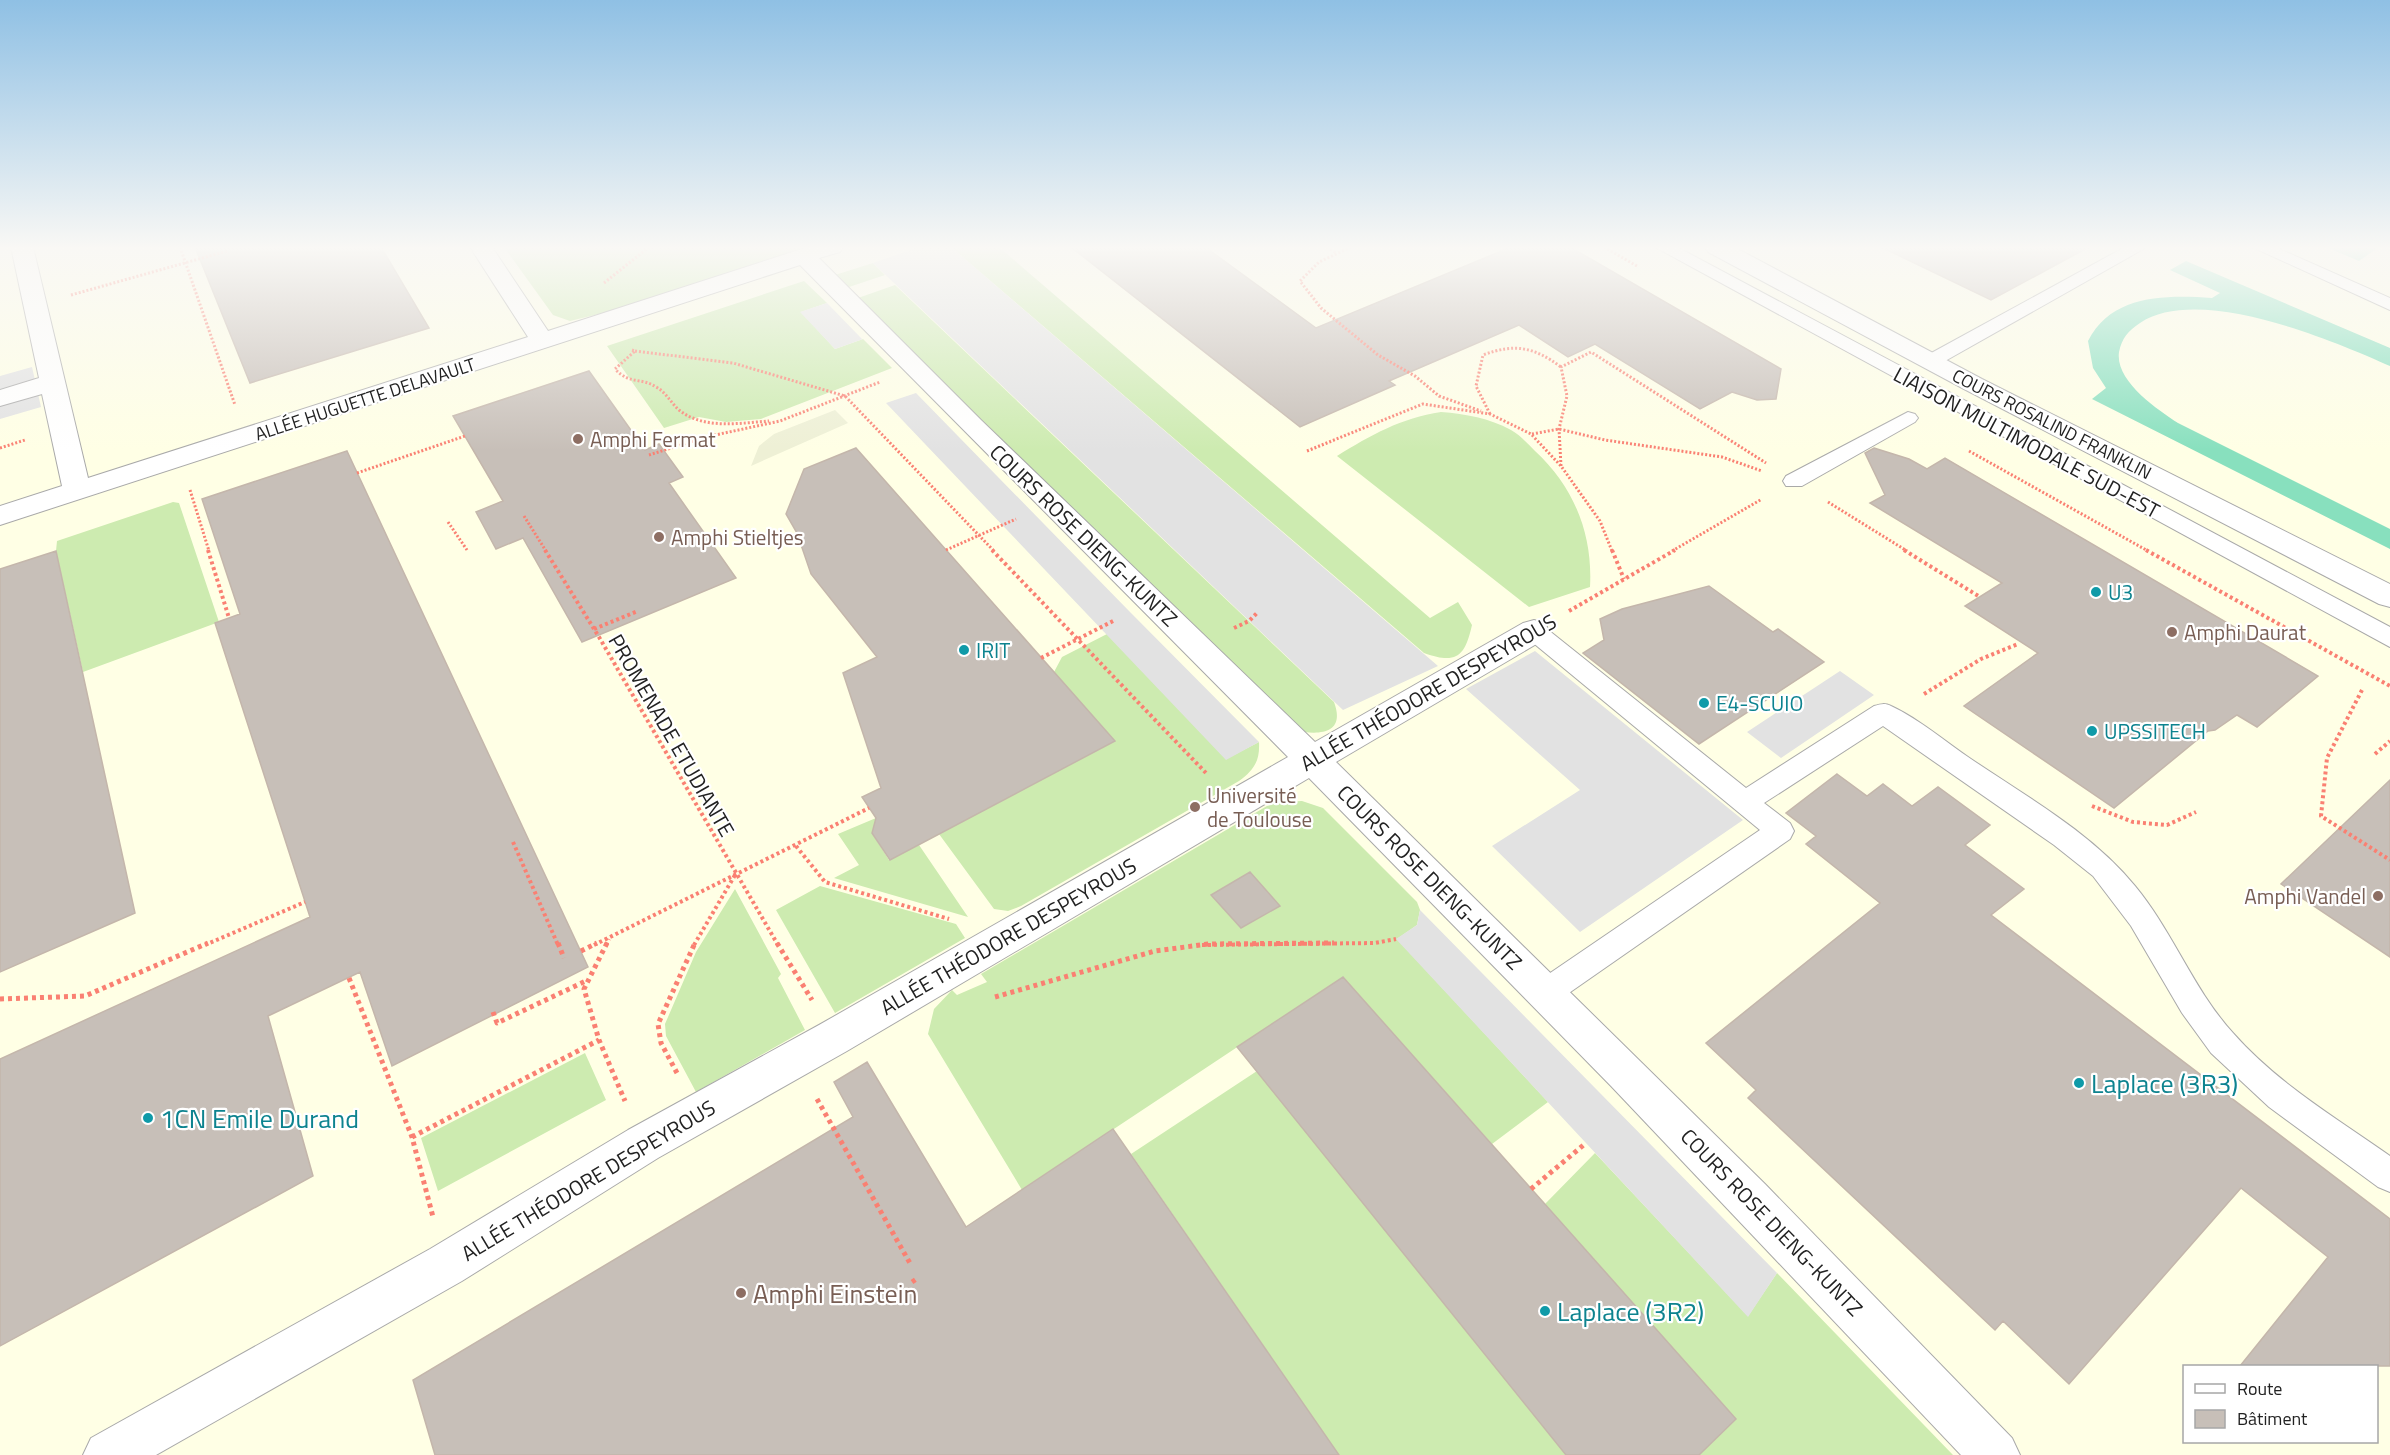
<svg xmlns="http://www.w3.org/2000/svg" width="2390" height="1455" viewBox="0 0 2390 1455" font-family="'Titillium Web',sans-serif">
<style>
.education{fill:#ffffe5;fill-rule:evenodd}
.farmland{fill:#eef0d5}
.grass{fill:#cdebb0;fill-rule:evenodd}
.pitch{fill:#88e0be}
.parking{fill:#e2e2e2}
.building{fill:#c7bfb8;stroke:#c4b6ab;stroke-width:1.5}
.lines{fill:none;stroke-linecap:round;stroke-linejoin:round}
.service-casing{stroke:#a9a9a9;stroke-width:2}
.minor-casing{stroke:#a9a9a9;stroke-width:2}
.path-far2{stroke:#fa8072;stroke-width:3;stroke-dasharray:2 2;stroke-linecap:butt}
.path-far1{stroke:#fa8072;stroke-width:4;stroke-dasharray:3 3;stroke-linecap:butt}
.path{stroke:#fa8072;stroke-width:5;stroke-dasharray:4 4;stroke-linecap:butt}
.service{fill:#fff;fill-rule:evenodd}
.minor{fill:#fff;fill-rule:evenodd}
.education-dot{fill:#8d6e63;stroke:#fff;stroke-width:2}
.culture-dot{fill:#0f9aa8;stroke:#fff;stroke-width:2}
.labels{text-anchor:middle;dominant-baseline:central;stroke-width:4.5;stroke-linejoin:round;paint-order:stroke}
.far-street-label{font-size:18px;fill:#222;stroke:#fff}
.education-label{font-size:21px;fill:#785e54;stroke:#fff;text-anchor:start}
.street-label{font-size:21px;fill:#222;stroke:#fff}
.culture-label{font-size:21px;fill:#0d838f;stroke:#fff;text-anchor:start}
.near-culture-label{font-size:26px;fill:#0d838f;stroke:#fff;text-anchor:start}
.near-education-label{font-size:26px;fill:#785e54;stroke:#fff;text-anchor:start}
</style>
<rect width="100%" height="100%" fill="#f2efe9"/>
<path class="education" d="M 0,247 L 2390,247 L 2390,1455 L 0,1455 ZM 2184,1366 L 2376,1366 L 2376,1442 L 2184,1442 Z"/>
<path class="farmland" d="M 835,410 L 848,423 L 751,466 L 759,446 L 774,434 Z"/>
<path class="grass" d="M 504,247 L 812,247 L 636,305 L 570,321 L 553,315 Z
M 951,247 L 999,247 L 1430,618 L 1458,602 L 1472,625 C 1465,656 1457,665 1424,653 Z
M 873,263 L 885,275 L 849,287 L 835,275 Z
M 804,281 L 827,303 L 801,312 L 835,349 L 863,339 L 892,368 L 761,419 L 726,422 L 699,417 L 664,428 L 607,346 Z
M 895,285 L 1334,702 C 1344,729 1327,735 1304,732 L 1206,642 L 858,298 Z
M 1441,412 C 1466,414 1489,418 1511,430 C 1520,435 1528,444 1535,451 C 1574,487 1593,534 1590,587 L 1529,607 L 1337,456 C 1371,435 1401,418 1441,412 Z
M 173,502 L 179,503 L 219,622 L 83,672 L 56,551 L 57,541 Z
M 1107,634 L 1226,759 L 1259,742 C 1260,761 1254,770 1239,781 L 1021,906 L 1008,911 L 994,909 L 939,834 L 1115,741 L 1054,672 L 1062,657 Z
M 1302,801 L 1323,808 L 1417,902 L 1420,910 L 1417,925 L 1397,939 L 1548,1102 L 1492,1144 L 1343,977 L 1022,1190 L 928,1034 L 934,1009 L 952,990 L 957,995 L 987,982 L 981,974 L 1267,806 L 1278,802 ZM 1250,872 L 1280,906 L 1241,928 L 1211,895 Z
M 876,818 L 872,833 L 889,860 L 919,845 L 968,917 L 834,878 L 859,865 L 838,834 Z
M 820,886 L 956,924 L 965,938 L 835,1013 L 776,910 Z
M 735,889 L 781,974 L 778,978 L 805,1030 L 696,1092 L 666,1036 L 665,1024 L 696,952 Z
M 585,1053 L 606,1100 L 438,1191 L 421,1138 Z
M 1257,1071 L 1566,1455 L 1339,1455 L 1131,1154 Z
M 1595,1153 L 1748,1316 L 1777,1273 L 1953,1455 L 1699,1455 L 1736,1419 L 1545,1204 Z"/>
<path class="pitch" d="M 2326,247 L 2379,247 L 2359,261 Z
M 2186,261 L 2390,348 L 2390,366 C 2332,340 2199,284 2140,323 C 2128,331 2122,338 2119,352 C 2115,381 2157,409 2178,423 L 2390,529 L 2390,549 L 2092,399 L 2106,388 L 2093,368 L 2088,341 C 2112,294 2166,295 2212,298 L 2220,293 L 2170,270 Z"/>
<path class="parking" d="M 919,247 L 951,247 L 1438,666 L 1343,710 L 873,263 Z
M 827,303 L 862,339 L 863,339 L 835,349 L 800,312 Z
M 32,367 L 41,407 L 0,419 L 0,376 Z
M 916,393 L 1130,612 L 1259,742 L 1226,760 L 886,403 Z
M 1535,651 L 1743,820 L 1580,932 L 1492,846 L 1580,790 L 1466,689 Z
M 1840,671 L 1874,695 L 1781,758 L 1747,732 Z
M 1420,910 L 1777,1273 L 1748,1317 L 1396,939 L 1417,925 Z"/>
<path class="building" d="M 195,247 L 381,247 L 429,328 L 250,383 Z
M 1071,247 L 1205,247 L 1316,328 L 1511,247 L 1570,247 L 1781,369 L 1776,399 L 1757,400 L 1732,392 L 1700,409 L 1595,344 L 1568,357 L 1519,325 L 1389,381 L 1395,385 L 1300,427 Z
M 1881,247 L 2089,247 L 1991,300 Z
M 589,371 L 645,450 L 659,444 L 683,477 L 669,483 L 736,578 L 582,642 L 523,538 L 496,549 L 476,512 L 503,501 L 453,416 Z
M 856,448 L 1115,741 L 890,860 L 872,833 L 876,818 L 862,797 L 881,788 L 843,673 L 877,657 L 811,574 L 797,533 L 786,514 L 804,469 Z
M 1874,448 L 1909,459 L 1927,469 L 1945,458 L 2318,676 L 2257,727 L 2237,715 L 2215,730 L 2208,731 L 2114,808 L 1964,706 L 2038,653 L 1965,606 L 2002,583 L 1870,503 L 1885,495 L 1865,453 Z
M 347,451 L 588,967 L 392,1066 L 360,972 L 268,1016 L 313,1176 L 0,1346 L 0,1059 L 310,917 L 215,623 L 240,614 L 202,499 Z
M 56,551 L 135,913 L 0,972 L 0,569 Z
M 1709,586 L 1773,632 L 1778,629 L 1824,662 L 1699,744 L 1583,653 L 1604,640 L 1600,619 L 1622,609 Z
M 1837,774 L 1867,796 L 1883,784 L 1912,806 L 1938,787 L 1990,825 L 1965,845 L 2024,889 L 1991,915 L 2390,1219 L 2390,1366 L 2240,1366 L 2328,1257 L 2241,1188 L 2069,1384 L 2003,1321 L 1995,1330 L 1748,1098 L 1756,1090 L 1706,1043 L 1880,903 L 1806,844 L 1816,836 L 1786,813 Z
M 2390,780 L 2390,957 L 2281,884 Z
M 1250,872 L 1280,906 L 1241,928 L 1211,895 Z
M 1343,977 L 1736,1419 L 1699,1455 L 1566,1455 L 1237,1047 Z
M 867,1062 L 966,1227 L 1113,1129 L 1339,1455 L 435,1455 L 413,1380 L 853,1117 L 834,1082 Z"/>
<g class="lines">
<defs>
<path id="service" d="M 1655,247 L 1677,247 L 2390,627 L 2390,647 Z
M 2125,247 L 2147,247 L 1938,365 L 1931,367 L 1921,361 L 1924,357 Z
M 2252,247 L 2275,247 L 2390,298 L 2390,310 Z
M 1908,412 L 1915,414 L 1918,418 L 1915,422 L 1802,486 L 1786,486 L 1783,481 L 1786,476 Z
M 1534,623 L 1542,625 L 1746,788 L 1874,706 C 1881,704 1885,703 1891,706 C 1919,719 1946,742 1971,759 C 2027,797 2092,833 2135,886 C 2173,932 2193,989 2233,1033 C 2277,1083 2336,1118 2390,1156 L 2390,1192 L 2378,1187 L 2269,1107 L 2211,1053 L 2182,1013 L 2131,926 L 2093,876 L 2054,845 L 1883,726 L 1764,803 L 1790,823 L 1794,831 L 1790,839 L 1556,1002 L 1545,1006 L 1534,1002 L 1530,993 L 1534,984 L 1760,830 L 1526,637 L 1522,631 L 1526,625 Z"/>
<path id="minor" d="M 11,247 L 33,247 L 88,478 L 528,337 L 470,247 L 492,247 L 548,331 L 808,247 L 843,247 L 840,252 L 819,258 L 981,420 L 1315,742 L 1523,623 L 1534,620 L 1545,623 L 1549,631 L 1545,639 L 1336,762 L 1765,1184 L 2012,1438 L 2020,1455 L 1961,1455 L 1611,1086 L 1309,778 L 847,1051 L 658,1158 L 462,1281 L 156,1455 L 83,1455 L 91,1438 L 430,1249 L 628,1130 L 819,1025 L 1288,757 L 800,265 L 0,525 L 0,506 L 62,486 L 42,394 L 0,406 L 0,390 L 39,378 Z
M 1705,247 L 1734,247 L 1982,379 L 2390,584 L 2390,607 L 2379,604 L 1964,389 L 1708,252 Z"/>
</defs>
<use href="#service" class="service-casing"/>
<use href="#minor" class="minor-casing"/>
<path class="path-far2" d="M 180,247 L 235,405
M 1327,247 L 1336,253
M 1351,247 L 1319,262 L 1300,281 L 1321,308 L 1378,355 L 1415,376 L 1439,396 L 1481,411
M 1604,247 L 1637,266
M 604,283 L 649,247
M 71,295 L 227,251
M 632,350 L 635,351 L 615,369 C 630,385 641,377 656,387 C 666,392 671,403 679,410 C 704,430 740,423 769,421
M 635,351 L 733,363 L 845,396 L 994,551
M 1490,414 L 1476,386 L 1483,355 C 1515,343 1534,347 1561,367
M 1532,434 L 1559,429 L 1605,440 L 1722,457 L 1762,471
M 0,448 L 25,440
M 1307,451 L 1423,404 L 1490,414 L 1531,434 L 1561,466 L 1600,521 L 1612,551
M 1969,451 L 2148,551
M 649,455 L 706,437 L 780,421 L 880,382
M 1561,466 L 1559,429 L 1567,396 L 1561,367 L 1591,352 L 1766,463
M 357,473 L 465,436
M 190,490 L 209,551
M 1828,502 L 1907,551
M 524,516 L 546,551
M 448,522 L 467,550
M 946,550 L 1016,519
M 1672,551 L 1762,499"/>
<path class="path-far1" d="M 208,550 L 229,618
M 545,550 L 599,637 L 778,945
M 992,550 L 1206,773
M 1612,550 L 1624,579
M 1904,550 L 1980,597
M 2146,550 L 2390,686
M 1569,611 L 1675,550
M 1234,628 L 1249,621 L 1258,612
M 594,629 L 638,611
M 1041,658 L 1115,620
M 2362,690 L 2327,758 L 2321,816 L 2390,860
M 1924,694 L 1981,659 L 2018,644
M 2375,754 L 2390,741
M 2092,806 L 2133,822 L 2167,825 L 2196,812
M 513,842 L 558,945
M 796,846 L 825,882 L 949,919
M 205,945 L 305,902
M 594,945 L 869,808
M 606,945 L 609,939
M 694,945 L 735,875
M 1202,945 L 1375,943 L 1396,939"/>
<path class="path" d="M 558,943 L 564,958
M 607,943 L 584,989 L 599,1040 L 625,1101
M 777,943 L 812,1000
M 581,951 L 597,943
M 349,978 L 412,1137 L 433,1217
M 995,997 L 1155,951 L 1208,944 L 1334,943
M 0,999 L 85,996 L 208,943
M 493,1012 L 497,1023 L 588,980
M 677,1073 L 661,1043 L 658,1024 L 695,943
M 817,1099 L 911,1265
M 412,1137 L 599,1040
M 1531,1189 L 1586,1143
M 912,1282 L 918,1278"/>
<use href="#service" class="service"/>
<use href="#minor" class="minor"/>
</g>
<linearGradient id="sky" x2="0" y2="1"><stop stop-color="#8fc0e4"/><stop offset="0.55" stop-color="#f9f8f5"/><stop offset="1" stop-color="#f9f8f5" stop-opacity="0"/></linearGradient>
<rect width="2390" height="451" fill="url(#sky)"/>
<g class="education-dot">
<circle cx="578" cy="439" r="6"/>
<circle cx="659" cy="537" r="6"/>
<circle cx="2172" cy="632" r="6"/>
<circle cx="1195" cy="807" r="6"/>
<circle cx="2378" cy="896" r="6"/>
<circle cx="741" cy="1293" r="6"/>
</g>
<g class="culture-dot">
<circle cx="2096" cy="592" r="6"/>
<circle cx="964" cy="650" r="6"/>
<circle cx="1704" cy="703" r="6"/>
<circle cx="2092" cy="731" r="6"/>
<circle cx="2079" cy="1083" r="6"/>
<circle cx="148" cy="1118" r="6"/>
<circle cx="1545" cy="1311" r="6"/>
</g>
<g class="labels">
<g class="far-street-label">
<text transform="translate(365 399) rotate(-18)">ALLÉE HUGUETTE DELAVAULT</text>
<text transform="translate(2052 424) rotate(27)">COURS ROSALIND FRANKLIN</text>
</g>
<g class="education-label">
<text x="590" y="439">Amphi Fermat</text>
<text x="671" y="537">Amphi Stieltjes</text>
<text x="2184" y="632">Amphi Daurat</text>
<text x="1207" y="795">Université<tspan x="1207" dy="24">de Toulouse</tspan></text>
<text x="2366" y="896" text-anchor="end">Amphi Vandel</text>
</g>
<g class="street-label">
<text transform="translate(2027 442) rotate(28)">LIAISON MULTIMODALE SUD-EST</text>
<text transform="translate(1084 535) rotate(44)">COURS ROSE DIENG-KUNTZ</text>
<text transform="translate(1428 692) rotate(-30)">ALLÉE THÉODORE DESPEYROUS</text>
<text transform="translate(672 735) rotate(60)">PROMENADE ETUDIANTE</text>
<text transform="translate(1430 877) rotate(45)">COURS ROSE DIENG-KUNTZ</text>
<text transform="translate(1008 936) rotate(-30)">ALLÉE THÉODORE DESPEYROUS</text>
<text transform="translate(588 1180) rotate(-31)">ALLÉE THÉODORE DESPEYROUS</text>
<text transform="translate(1772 1222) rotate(46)">COURS ROSE DIENG-KUNTZ</text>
</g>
<g class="culture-label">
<text x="2108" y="592">U3</text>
<text x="976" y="650">IRIT</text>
<text x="1716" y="703">E4-SCUIO</text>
<text x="2104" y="731">UPSSITECH</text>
</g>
<g class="near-culture-label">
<text x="2091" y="1083">Laplace (3R3)</text>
<text x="160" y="1118">1CN Emile Durand</text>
<text x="1557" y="1311">Laplace (3R2)</text>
</g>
<g class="near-education-label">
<text x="753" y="1293">Amphi Einstein</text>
</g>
</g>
<rect x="2183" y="1365" width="195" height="78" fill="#ffffff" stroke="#a7a7a7" stroke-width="1.5"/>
<rect x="2195" y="1384" width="30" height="9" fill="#ffffff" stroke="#a7a7a7" stroke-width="1.5"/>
<text x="2237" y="1395" font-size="18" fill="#222222">Route</text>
<rect x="2195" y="1410" width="30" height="18" fill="#c7bfb8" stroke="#a7a7a7" stroke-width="1.5"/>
<text x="2237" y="1425" font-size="18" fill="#222222">Bâtiment</text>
</svg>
